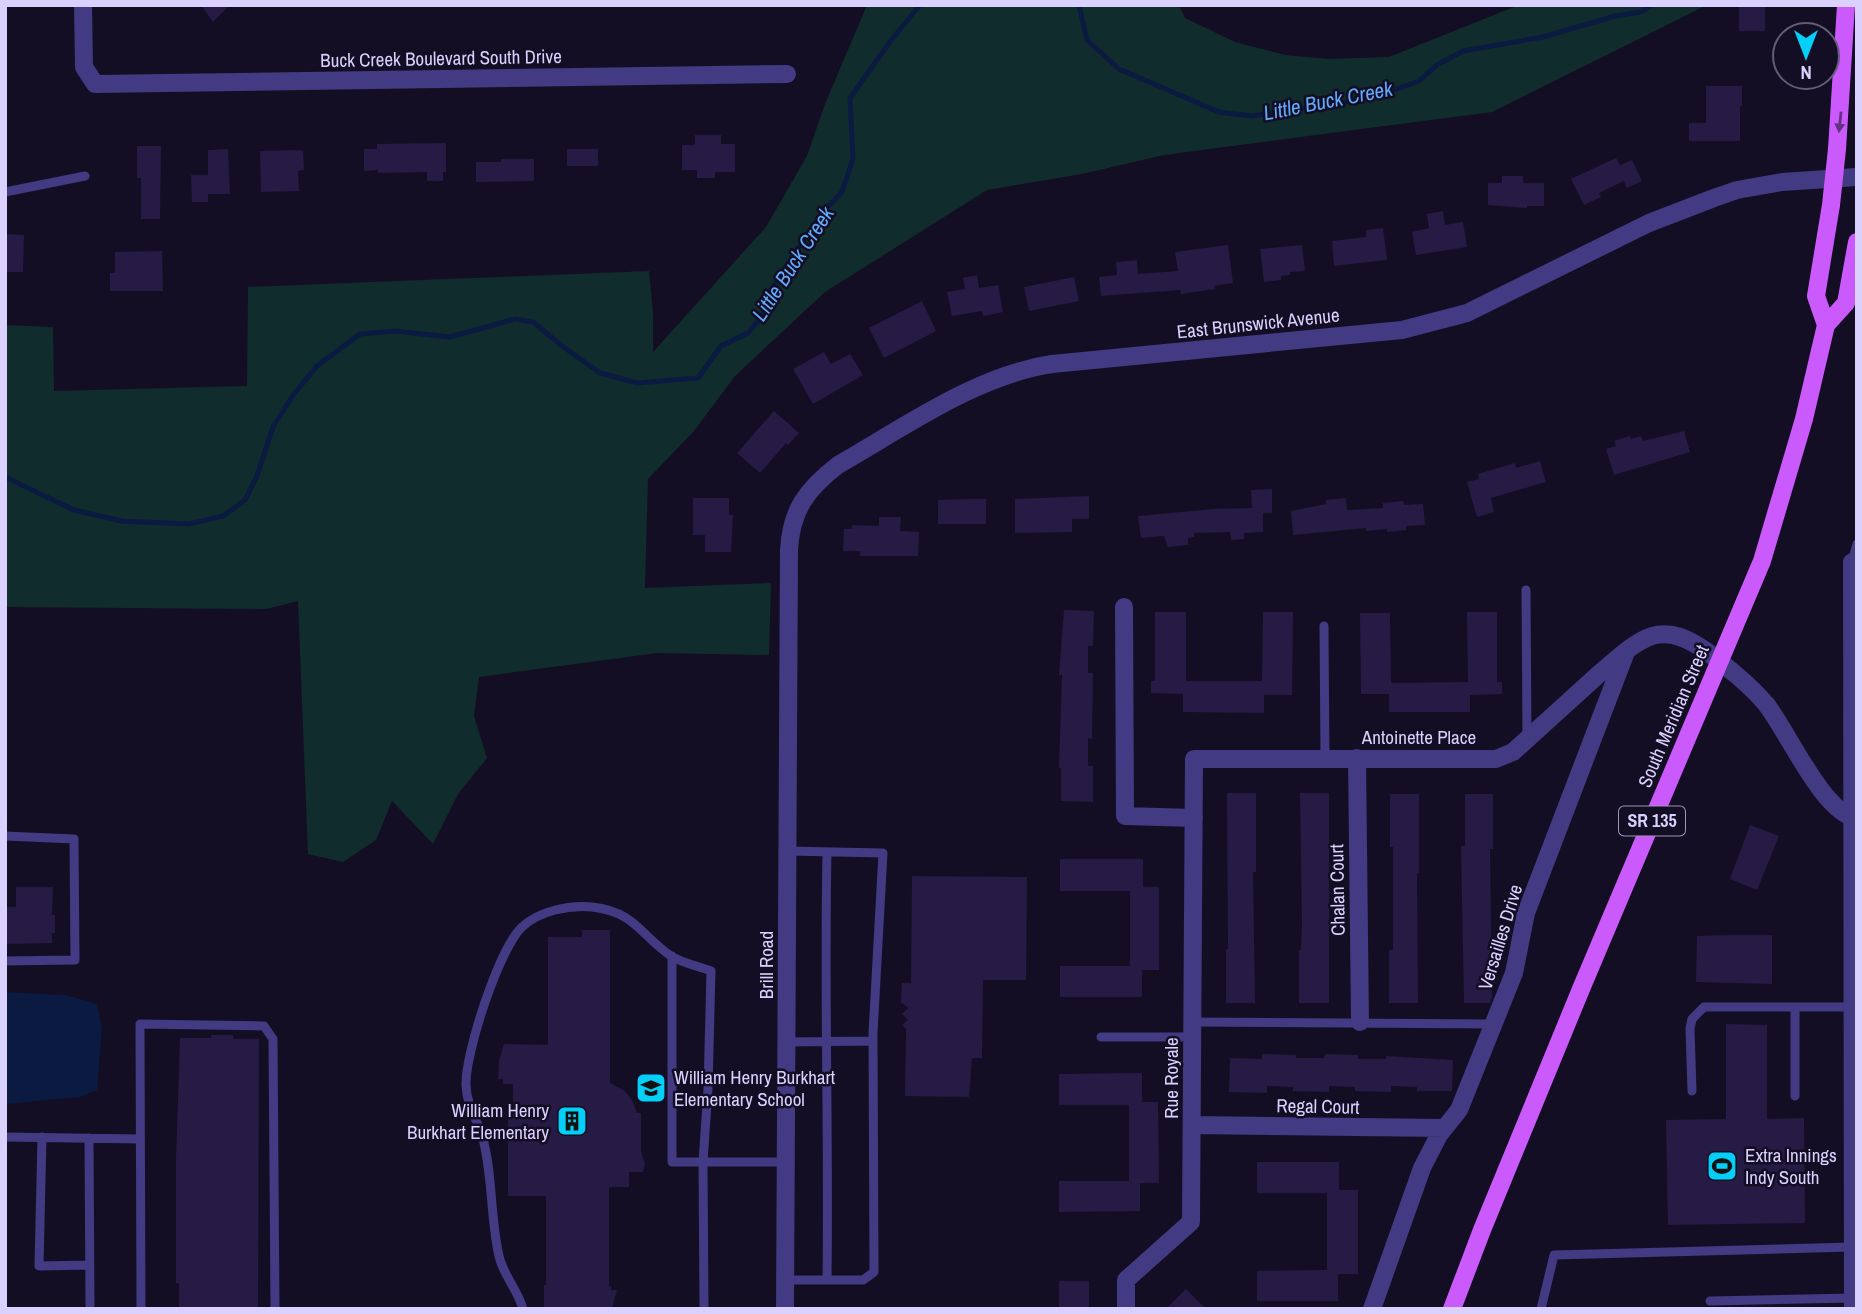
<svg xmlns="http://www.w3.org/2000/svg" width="1862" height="1314" font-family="'Archivo Narrow',sans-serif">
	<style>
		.green { fill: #112c2d }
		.water { fill: #0a1a41 }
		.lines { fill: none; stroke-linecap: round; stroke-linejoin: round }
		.stream { stroke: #0a1a41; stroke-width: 5 }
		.building { fill: #261b44 }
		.service { stroke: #423a82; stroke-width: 9 }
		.minor { stroke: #423a82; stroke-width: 18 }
		.primary { stroke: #cb5afd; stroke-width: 18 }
		.oneway { fill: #663085 }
		.labels { text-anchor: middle; stroke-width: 5; stroke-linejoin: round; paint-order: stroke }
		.shield { fill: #130e23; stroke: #9e96bd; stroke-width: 2 }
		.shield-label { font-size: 18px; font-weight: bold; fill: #dad1ff }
		.street-label { font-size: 19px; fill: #dad1ff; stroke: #130e23 }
		.poi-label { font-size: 19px; fill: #dad1ff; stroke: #130e23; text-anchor: start }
		.water-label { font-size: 21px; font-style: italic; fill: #61aafd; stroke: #130e23 }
	</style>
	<rect width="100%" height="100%" fill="#130e23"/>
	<!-- green -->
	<path class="green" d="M867,5H1179L1185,18L1235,42L1285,55L1329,59L1389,57L1519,5H1707L1492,112L1164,155L1082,174L987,190L825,292L735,376L694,431L648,479L645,588L771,583L769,655L657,653L479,677L474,716L487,758L458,794L433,844L392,801L376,840L343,862L308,854L298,601L266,609L5,607V325L53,327L54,391L247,386L248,287L649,271L653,313V352L766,227L807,156L825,104Z"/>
	<!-- water -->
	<path class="water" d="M5,992L66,995L97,1004L102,1029L97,1090L80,1097L5,1104Z"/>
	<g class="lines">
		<!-- stream -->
		<path class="stream" d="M1079,5L1087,40L1119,69L1219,112L1252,116L1347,102L1394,90L1419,81L1437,65L1463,51L1543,37L1615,16L1641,12L1652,5
			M5,477L74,510L122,521L189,524L223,516L245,500L257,476L273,427L293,395L317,366L360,334L395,331L450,337L515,319L533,322L562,346L600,373L637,383L698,378L721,346L748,333L762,316L771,291L785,268L822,213L842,192L853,159L850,98L889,43L920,5"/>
	</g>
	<!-- building -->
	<path class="building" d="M201,5H230L213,22Z
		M1739,5H1765V31H1739Z
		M1706,86H1742V106H1740V141H1689V123H1706Z
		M695,135H721V144H735V172H715V178H697V170H682V145H695Z
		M446,143V172H443V181H427V172L378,173V170L364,171V149H377V144Z
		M137,146H161L160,219H141V178H137Z
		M228,149L230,194H208V202H192L191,175H208V150Z
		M567,149H598V166H567Z
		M298,150L303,151L304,170L298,171L299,191L261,192L260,151Z
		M1616,158L1620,165L1632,160L1642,181L1627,188L1624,181L1599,193L1601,197L1584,205L1571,179Z
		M501,159H534V181L476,182V162H501Z
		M1502,176H1523V183H1544V206H1527V208L1488,205V183H1502Z
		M1443,211L1445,225L1463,222L1467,247L1416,255L1412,232L1429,228L1427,214Z
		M1383,228L1387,260L1334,266L1332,241L1366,237V230Z
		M5,234L24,235L23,272H5Z
		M1228,245L1233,283L1214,286L1215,289L1181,294L1180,290L1101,296L1099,277L1117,275L1116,262L1137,260L1138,274L1178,271L1175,252Z
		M1302,245L1305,271L1290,272V275L1281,276V280L1264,282L1260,249Z
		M162,251L163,291H110V273H115V252Z
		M977,275L979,288L998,285L1003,312L983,316L982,311L952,316L947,292L965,289L963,278Z
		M1074,277L1079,301L1029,311L1024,287Z
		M922,301L936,331L884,358L869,328Z
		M824,352L831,364L850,354L863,375L813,404L793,369Z
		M774,411L799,433L788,445L786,443L760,473L737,453Z
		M1684,431L1690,452L1614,475L1606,449L1616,446L1614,441L1630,436L1631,439L1641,436L1643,441Z
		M1540,461L1546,482L1491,498L1494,512L1477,517L1467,482L1479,479L1478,474L1515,463L1516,468Z
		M1272,489V513H1263V532L1244,533V539L1231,540L1230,532L1194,533V537L1188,538V545L1168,547L1164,536L1141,538L1138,516L1213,509L1252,508L1251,490Z
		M1089,496V519H1072V532L1015,533V499Z
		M693,498H729V515H733L731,552H705V535H693Z
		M1346,498L1347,510L1383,508V503L1403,501L1404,505L1423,504L1425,525L1406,526V530L1387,532V529L1366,531V528L1293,535L1291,511L1326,504V500Z
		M966,499H986V524H938V500Z
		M879,517H901L900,531L919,532L918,556H860V551H843L844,529H852V525L879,526Z
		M1064,610L1094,611L1093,646H1088V673H1093L1092,739L1088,738V766H1093V802L1061,801V768H1059L1062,675H1059Z
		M1155,612H1186V681H1262L1263,612H1293L1292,695H1264V713L1183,712V694L1151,693V681H1155Z
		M1467,612H1497V682H1502V694L1470,695V712H1389V694H1361L1360,613H1390L1391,683L1468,682Z
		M1227,793H1256V872H1253L1255,1003H1226V949H1228Z
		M1300,793H1329V1003H1299V950H1301L1302,924Z
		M1390,794H1419V873H1417L1418,1003H1389V950H1393V847H1390Z
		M1465,794H1493V849H1490L1492,997L1490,1003H1464L1461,846H1465Z
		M1750,825L1779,836L1757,890L1730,879Z
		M1060,859H1143V887H1159V970H1142V997H1060V966H1130V891H1060Z
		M912,876L1027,877L1026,980H983L982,1058H972L969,1097L905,1096L906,1029L902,1025L908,1020L902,1014L908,1008L901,1002L902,983H911Z
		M16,887H53L52,915H55V933H52V943L5,944V907H16Z
		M582,930H610V1083L625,1091L632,1100L637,1113H641V1151L645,1164L643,1172H629V1187H609V1286H611V1290H617L612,1309H544V1285H546V1196H508V1116H513V1084H503V1079H498L499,1061L504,1044L548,1045V937H582Z
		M1731,935H1772V984L1696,982L1697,936Z
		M1726,1024L1767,1025V1119L1804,1118L1805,1223L1668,1225L1666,1120L1726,1119Z
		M211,1035H233V1039H259L258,1308L179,1307V1283H176V1158L180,1038H211Z
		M1262,1054L1296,1055V1058H1324L1325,1054L1358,1055V1059H1386V1056L1453,1060L1452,1091H1417V1087L1391,1086V1092L1355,1091V1087L1329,1086V1092L1293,1091V1087L1267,1086V1093L1229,1092L1230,1058L1262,1059Z
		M1142,1073V1102H1158L1159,1183H1140V1211L1059,1212V1181H1129V1105H1059V1074Z
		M1257,1162H1339V1190H1358V1274H1338V1301H1257V1271L1327,1270V1193H1257Z
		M1059,1281H1089V1309H1059Z
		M1186,1289L1206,1309H1166Z"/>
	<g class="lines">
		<!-- service -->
		<path class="service" d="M5,192L85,176
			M1855,562H1852L1857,544
			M1526,590L1527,739
			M1324,626L1325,759
			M5,836L74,839L75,960L5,961
			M672,956V1162H786
			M1192,1022L1494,1024
			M1101,1037H1192
			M786,1042L873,1041
			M1692,1091L1690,1029L1692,1019L1704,1007H1852
			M1795,1096V1007
			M5,1137L140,1139
			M42,1137L39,1266L90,1265
			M89,1138L90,1309
			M785,1280H863L874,1272L873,1033L883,853L787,851
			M827,1280C829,1137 824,995 827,852
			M1710,1301L1853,1298
			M141,1309L140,1024L264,1026L273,1039L275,1309
			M523,1309C518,1290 503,1275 499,1256C490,1217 493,1174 482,1135C476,1117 467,1107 466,1085C465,1053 499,949 522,927C539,911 568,905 592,907C636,912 640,935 671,956C682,963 698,966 711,971L708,1089L703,1162L704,1309
			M1541,1309L1554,1255L1852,1247"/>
		<!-- minor -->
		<path class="minor" d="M83,5L84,67L95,84L787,74
			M1852,562L1853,1309
			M1124,607L1125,816L1194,818
			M1357,758L1360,1022
			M1192,1125L1444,1128
			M785,1309L789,550C791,510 807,489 838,465C903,428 977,375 1052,364L1402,330L1467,313L1649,223L1714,198L1737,190L1782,182L1857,177
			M1126,1309V1280L1191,1222L1194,759H1496L1513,752C1542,726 1571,699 1600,673C1616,660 1632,643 1652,636C1672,630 1690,640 1706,651C1727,667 1749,684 1766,704C1787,730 1824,815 1857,818
			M1372,1309L1422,1168L1439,1135L1459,1110L1514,973L1526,913L1626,652"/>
		<!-- primary -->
		<path class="primary" d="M1826,325L1816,296L1831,205L1837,149L1846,5
			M1452,1309L1482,1230L1581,989L1762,561L1804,419L1826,325L1846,303L1857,242"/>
	</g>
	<!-- one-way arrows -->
	<defs><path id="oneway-solid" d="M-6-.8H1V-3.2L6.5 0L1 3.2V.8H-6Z" transform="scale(1.75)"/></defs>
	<use class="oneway" href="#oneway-solid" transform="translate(1840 122) rotate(96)"/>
	<!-- icons -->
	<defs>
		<g id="school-square" transform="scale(1.575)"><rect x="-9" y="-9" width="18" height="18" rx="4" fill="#03cff9" stroke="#130e23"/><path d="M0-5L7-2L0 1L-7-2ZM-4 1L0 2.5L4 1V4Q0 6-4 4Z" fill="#111"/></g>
		<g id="building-square" transform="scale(1.575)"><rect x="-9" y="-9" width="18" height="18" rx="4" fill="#03cff9" stroke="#130e23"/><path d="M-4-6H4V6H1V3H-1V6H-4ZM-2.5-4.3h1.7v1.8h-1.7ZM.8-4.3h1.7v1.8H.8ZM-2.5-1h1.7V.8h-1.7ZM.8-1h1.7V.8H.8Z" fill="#111"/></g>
		<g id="stadium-square" transform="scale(1.575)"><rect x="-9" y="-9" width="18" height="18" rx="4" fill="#03cff9" stroke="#130e23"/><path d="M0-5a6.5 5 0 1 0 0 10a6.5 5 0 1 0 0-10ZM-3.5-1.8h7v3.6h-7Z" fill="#111"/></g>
	</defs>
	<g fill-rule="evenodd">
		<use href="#school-square" x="651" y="1088"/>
		<use href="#building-square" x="572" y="1121"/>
		<use href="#stadium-square" x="1722" y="1166"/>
	</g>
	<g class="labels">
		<!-- shield labels -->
		<rect class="shield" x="1619" y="806.5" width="66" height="29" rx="5"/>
		<g class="shield-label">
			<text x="1652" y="827">SR 135</text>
		</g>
		<!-- street labels -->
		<g class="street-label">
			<text transform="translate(441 58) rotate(-1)" y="7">Buck Creek Boulevard South Drive</text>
			<text transform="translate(1258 323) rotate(-6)" y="7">East Brunswick Avenue</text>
			<text transform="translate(1673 716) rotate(-67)" y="7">South Meridian Street</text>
			<text x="1419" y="744">Antoinette Place</text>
			<text transform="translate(1337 890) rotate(-91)" y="7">Chalan Court</text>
			<text transform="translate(1500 937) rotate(-73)" y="7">Versailles Drive</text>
			<text transform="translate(766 965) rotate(-90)" y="7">Brill Road</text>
			<text transform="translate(1171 1078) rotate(-90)" y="7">Rue Royale</text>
			<text transform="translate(1318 1106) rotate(1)" y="7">Regal Court</text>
		</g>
		<!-- poi labels -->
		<g class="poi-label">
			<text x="674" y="1084">William Henry Burkhart<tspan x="674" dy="22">Elementary School</tspan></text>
			<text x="549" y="1117" text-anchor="end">William Henry<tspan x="549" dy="22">Burkhart Elementary</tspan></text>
			<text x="1745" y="1162">Extra Innings<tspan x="1745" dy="22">Indy South</tspan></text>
		</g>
		<!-- water labels -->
		<g class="water-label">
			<text transform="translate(1328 101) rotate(-11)" y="7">Little Buck Creek</text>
			<text transform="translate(793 264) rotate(-57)" y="7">Little Buck Creek</text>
		</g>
	</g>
	<!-- border -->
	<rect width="1862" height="1314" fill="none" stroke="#dad1ff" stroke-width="14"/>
	<!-- north arrow -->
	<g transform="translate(1806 56) rotate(180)"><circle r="33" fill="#130e23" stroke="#635c7b" stroke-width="2"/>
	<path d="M0-5L12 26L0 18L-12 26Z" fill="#03cff9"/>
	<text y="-10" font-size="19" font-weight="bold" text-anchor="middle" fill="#dad1ff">N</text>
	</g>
</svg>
